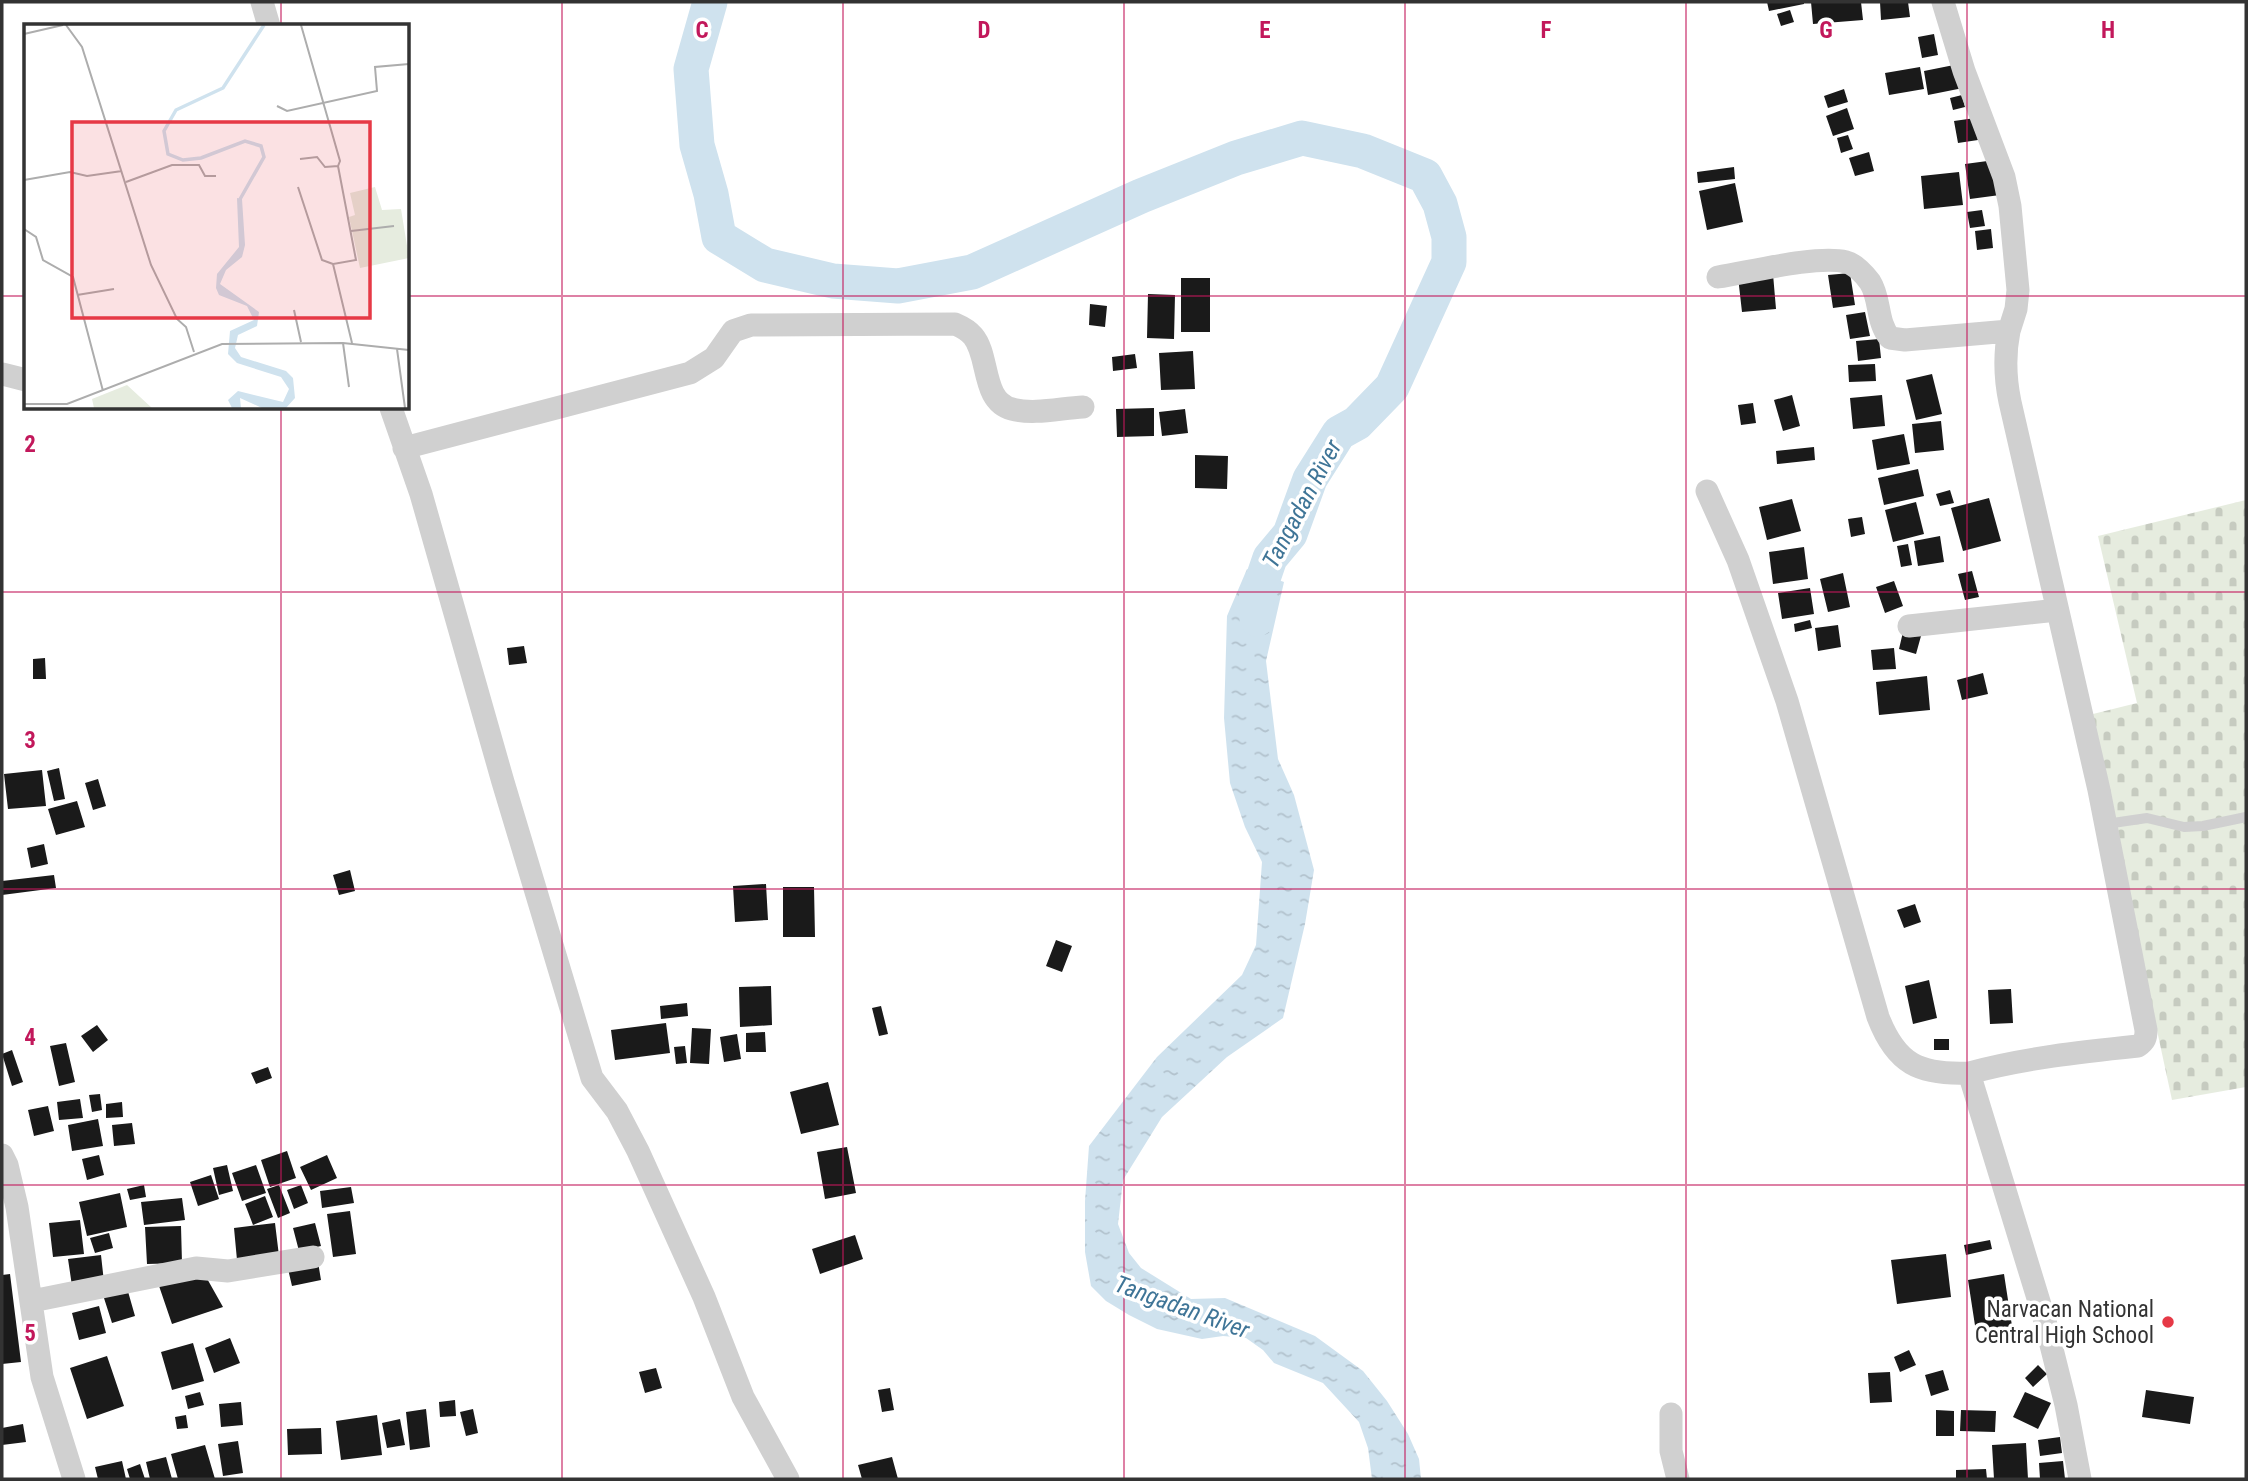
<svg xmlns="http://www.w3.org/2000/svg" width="2248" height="1481" font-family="'Roboto Condensed',sans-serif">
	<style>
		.cemetery { fill: url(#cemetery-stones) }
		.water { fill: url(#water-ripples) }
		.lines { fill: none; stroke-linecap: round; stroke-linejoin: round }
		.river { stroke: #cfe2ee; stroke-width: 35 }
		.building { fill: #1a1a1a }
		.lane { stroke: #d0d0d0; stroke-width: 10 }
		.street { stroke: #d0d0d0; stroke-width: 23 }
		.grid { fill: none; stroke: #c2185b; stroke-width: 2; stroke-opacity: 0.55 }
		.poi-dot { fill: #e63946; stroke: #fff; stroke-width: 2.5 }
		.labels { text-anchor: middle; stroke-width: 7; stroke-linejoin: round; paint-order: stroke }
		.poi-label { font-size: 23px; fill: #333; stroke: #fff; text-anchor: end }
		.water-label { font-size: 24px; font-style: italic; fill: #3f7597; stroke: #fff }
		.inset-river { fill: none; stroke: #cfe2ee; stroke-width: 3.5 }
		.inset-road { fill: none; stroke: #adadad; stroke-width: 2 }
		.view { fill: #e63946; fill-opacity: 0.15; stroke: #e63946; stroke-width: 3.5 }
		.inset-edge { fill: none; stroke: #333; stroke-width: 3.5 }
		.grid-label { font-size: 23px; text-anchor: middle; font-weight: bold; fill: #c2185b; stroke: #fff; stroke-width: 7; stroke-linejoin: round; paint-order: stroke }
	</style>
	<defs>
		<pattern id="cemetery-stones" width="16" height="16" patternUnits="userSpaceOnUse" patternTransform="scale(1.75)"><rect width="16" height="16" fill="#e6ecdf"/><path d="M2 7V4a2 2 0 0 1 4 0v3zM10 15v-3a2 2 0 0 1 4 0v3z" fill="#c6cbc0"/></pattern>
		<pattern id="water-ripples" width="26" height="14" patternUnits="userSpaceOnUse" patternTransform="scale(1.75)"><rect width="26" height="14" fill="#cfe2ee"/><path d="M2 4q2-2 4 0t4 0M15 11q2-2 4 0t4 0" fill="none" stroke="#b2c2cd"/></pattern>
	</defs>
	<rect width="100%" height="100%" fill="#fff"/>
	<!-- cemetery -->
	<path class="cemetery" d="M2246,500V1087L2172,1100L2089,715L2137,703L2098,536Z"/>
	<!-- water -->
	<path class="water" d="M1247,569L1284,582L1266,661L1278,759L1294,795L1314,870L1305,924L1283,1018L1227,1057L1162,1117L1123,1180L1118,1224L1129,1253L1141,1268L1191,1299L1225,1298L1315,1336L1363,1371L1387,1401L1408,1434L1419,1459L1421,1479H1372L1368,1448L1359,1422L1323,1383L1274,1363L1263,1350L1246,1338L1223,1336L1202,1339L1157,1329L1129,1315L1106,1301L1091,1286L1085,1252V1201L1089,1146L1157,1057L1242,975L1256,945L1262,862L1245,827L1230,783L1224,718L1227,616Z"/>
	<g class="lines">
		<!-- river -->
		<path class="river" d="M710,2L691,69L697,145L711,194L719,237L765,265L833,281L898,286L972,272L1141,196L1236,158L1302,138L1363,151L1425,176L1440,204L1449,237V262L1392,387L1357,423L1339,433L1310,479L1290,534L1270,558L1256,599L1257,619"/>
	</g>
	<!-- building -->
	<path class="building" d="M1767,2H1804V4L1769,11Z
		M1811,2H1861L1863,20L1813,24Z
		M1880,2H1908L1910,17L1881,20Z
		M1790,10L1794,22L1781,26L1777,14Z
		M1934,34L1938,55L1922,58L1918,37Z
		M1959,64L1963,88L1928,95L1924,71Z
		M1920,67L1924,89L1889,95L1885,73Z
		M1844,89L1848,102L1828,108L1824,96Z
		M1962,95L1965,107L1953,110L1950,98Z
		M1847,108L1854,129L1833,136L1826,116Z
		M1975,118L1978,140L1958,143L1954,121Z
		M1848,135L1853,149L1841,153L1837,138Z
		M1869,152L1874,171L1855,176L1849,158Z
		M1995,160L2000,195L1970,199L1965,164Z
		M1734,167L1735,179L1698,183L1697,172Z
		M1959,172L1963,205L1924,209L1921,176Z
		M1735,183L1743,222L1707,230L1699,191Z
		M1982,210L1985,226L1970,228L1967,212Z
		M1991,229L1993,248L1977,250L1975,231Z
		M1850,273L1855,305L1833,308L1828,275Z
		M1773,274L1776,309L1742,312L1738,277Z
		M1181,278H1210V332H1181Z
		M1148,294L1175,295L1174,339L1147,338Z
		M1090,304L1107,306L1105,327L1089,325Z
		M1865,312L1870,336L1850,339L1846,315Z
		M1879,339L1881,358L1858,361L1856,341Z
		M1193,351L1195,389L1161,390L1159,353Z
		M1135,354L1137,368L1113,371L1112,357Z
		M1875,364L1876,381L1849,382L1848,365Z
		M1932,374L1942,414L1916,420L1906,380Z
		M1792,395L1800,426L1783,431L1774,400Z
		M1882,395L1885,426L1853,429L1850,398Z
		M1753,403L1756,423L1741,425L1738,405Z
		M1154,408V436L1117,437L1116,409Z
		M1185,409L1188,433L1162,436L1159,412Z
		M1941,421L1944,450L1915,453L1912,424Z
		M1904,434L1910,464L1877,470L1872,440Z
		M1814,447L1815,460L1777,464L1776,451Z
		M1195,455L1228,456L1227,489L1195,488Z
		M1918,469L1924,496L1884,505L1878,478Z
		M1950,490L1954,503L1940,506L1936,494Z
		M1989,498L2001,541L1963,551L1951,508Z
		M1792,499L1801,531L1767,540L1759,507Z
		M1916,502L1924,534L1893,542L1885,510Z
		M1862,517L1865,534L1851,537L1848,519Z
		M1940,536L1944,562L1918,566L1914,541Z
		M1908,544L1912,565L1901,567L1897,546Z
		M1804,547L1808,579L1773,584L1769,552Z
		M1972,571L1979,597L1965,600L1958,574Z
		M1843,573L1850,607L1828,612L1820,579Z
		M1894,581L1903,606L1885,613L1876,587Z
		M1810,588L1814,614L1782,619L1778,593Z
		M1810,620L1812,628L1795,632L1794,624Z
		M1838,625L1841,647L1818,651L1815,628Z
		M1903,632L1921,636L1916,654L1899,649Z
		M524,646L527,663L509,665L507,648Z
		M1894,648L1896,669L1873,670L1871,650Z
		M45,658L46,679H33V659Z
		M1983,673L1988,694L1962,700L1957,680Z
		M1927,676L1930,710L1879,715L1876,682Z
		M59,768L65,799L54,801L47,771Z
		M42,770L46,806L8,809L4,774Z
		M98,779L106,806L93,810L85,783Z
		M77,801L85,827L56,835L48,809Z
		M44,844L48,864L31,868L27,848Z
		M350,870L355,891L339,895L333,875Z
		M54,875L56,888L2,895V881Z
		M766,884L768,920L735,922L733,886Z
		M783,887H814L815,937H783Z
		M1915,904L1921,922L1904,928L1897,910Z
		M1056,940L1072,946L1062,972L1046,966Z
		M1929,980L1937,1018L1913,1024L1905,986Z
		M771,986L772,1025L740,1027L739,987Z
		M2011,989L2013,1023L1990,1024L1988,990Z
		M687,1003L688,1016L661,1019L660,1006Z
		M881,1006L888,1034L879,1036L872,1008Z
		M666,1023L670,1053L615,1060L611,1030Z
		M97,1025L108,1040L93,1052L81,1036Z
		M692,1028L711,1029L709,1064L690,1063Z
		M765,1032L766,1052H746V1033Z
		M737,1034L741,1059L724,1062L720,1037Z
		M1934,1039H1949V1050H1934Z
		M66,1043L75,1082L59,1086L50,1046Z
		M685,1046L687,1063L676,1064L674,1047Z
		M12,1050L23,1082L12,1086L2,1054Z
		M268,1067L272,1078L256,1084L251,1073Z
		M828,1082L839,1125L801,1134L790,1092Z
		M100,1094L102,1110L92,1112L89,1095Z
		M80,1099L83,1118L59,1120L57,1102Z
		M122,1102L123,1117L106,1118V1104Z
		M48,1106L54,1131L34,1136L28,1110Z
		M98,1119L103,1146L72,1151L68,1125Z
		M132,1123L135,1144L114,1146L112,1125Z
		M847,1147L856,1193L825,1199L817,1152Z
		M287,1151L296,1178L270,1187L261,1160Z
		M99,1155L104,1175L87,1180L82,1159Z
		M327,1155L337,1178L311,1190L300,1167Z
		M227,1165L233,1191L219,1195L213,1168Z
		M256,1165L266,1193L242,1201L232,1173Z
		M211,1175L219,1199L198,1206L190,1182Z
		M144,1185L146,1197L130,1200L127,1189Z
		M279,1185L290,1213L278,1218L267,1189Z
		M301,1185L308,1203L294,1209L287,1190Z
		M351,1187L354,1203L322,1208L320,1191Z
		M120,1193L127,1227L87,1236L79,1202Z
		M265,1196L273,1217L253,1225L245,1204Z
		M182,1198L185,1220L144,1225L141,1202Z
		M350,1211L356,1254L333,1257L327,1214Z
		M80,1220L84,1254L53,1257L49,1223Z
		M275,1223L279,1256L237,1260L234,1228Z
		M315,1223L321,1246L299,1251L293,1228Z
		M181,1226L182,1263L147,1264L145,1227Z
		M109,1233L113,1248L95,1253L90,1238Z
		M855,1235L863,1259L820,1274L812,1249Z
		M1990,1240L1992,1249L1966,1255L1964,1245Z
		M1946,1254L1951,1297L1897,1304L1891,1260Z
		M101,1255L104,1282L72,1286L68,1259Z
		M318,1262L321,1280L292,1286L288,1269Z
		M10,1274L21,1362L2,1364V1275Z
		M2004,1274L2012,1326L1976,1332L1968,1280Z
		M205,1275L223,1307L172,1324L158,1283Z
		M127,1288L135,1316L112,1323L103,1295Z
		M99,1306L106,1333L79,1340L72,1313Z
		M230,1338L240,1363L214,1373L205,1348Z
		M193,1343L204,1381L172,1390L161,1352Z
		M1909,1350L1916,1365L1900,1372L1894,1357Z
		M107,1356L124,1406L87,1419L70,1368Z
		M2038,1365L2047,1374L2033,1387L2025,1378Z
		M656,1368L662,1388L645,1393L639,1372Z
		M1943,1370L1949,1390L1931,1396L1925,1375Z
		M1890,1372L1892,1402L1870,1403L1868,1373Z
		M890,1388L894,1410L882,1412L878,1390Z
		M2146,1390L2194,1397L2190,1424L2142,1417Z
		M200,1392L204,1405L188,1409L185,1396Z
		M2025,1392L2051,1403L2038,1429L2013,1417Z
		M455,1400L456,1416L440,1417L439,1402Z
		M241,1402L243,1425L221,1427L219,1404Z
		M426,1409L430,1447L410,1450L406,1412Z
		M473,1409L478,1433L466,1436L460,1412Z
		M1936,1410L1954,1411V1436H1936Z
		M1961,1410L1996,1411L1995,1432L1960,1431Z
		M186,1415L188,1428L177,1429L175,1417Z
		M377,1415L382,1455L341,1460L336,1421Z
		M400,1419L405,1445L387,1448L382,1423Z
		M23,1424L26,1442L2,1445V1428Z
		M321,1428L322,1454L288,1455L287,1429Z
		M2060,1437L2062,1453L2040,1456L2038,1440Z
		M238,1441L243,1473L223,1476L218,1444Z
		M2026,1443L2028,1479H1994L1992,1445Z
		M205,1445L215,1479H178L171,1454Z
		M166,1457L172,1479H150L146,1462Z
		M892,1457L898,1479H862L858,1465Z
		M122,1461L126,1479H98L95,1467Z
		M2063,1461L2065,1479H2040L2039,1463Z
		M140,1464L145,1479H130L127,1469Z
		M1986,1469L1987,1479H1956V1470Z"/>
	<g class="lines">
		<!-- lane -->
		<path class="lane" d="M2106,824L2147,818L2184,827L2203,826L2246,817"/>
		<!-- street -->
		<path class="street" d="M262,2L269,26
			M1718,277C1750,272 1817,255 1846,262C1855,264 1865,275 1870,282C1881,299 1876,322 1890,338L1905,340L2009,331L2016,309L2018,290L2010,206L2004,177L1964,71L1943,2
			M2009,331C2004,356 2005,378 2010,402L2099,790L2146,1030C2146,1038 2145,1041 2138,1046C2081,1052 2024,1058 1969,1073L2045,1321L2066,1405L2080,1479
			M2,374L26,380
			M391,408L421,494L503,782L592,1078L617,1111L638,1151L704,1297L743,1397L788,1479
			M404,448L690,373L714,358L733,331L751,325L955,324C962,327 968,330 973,336C990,356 981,401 1012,409C1034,415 1061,408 1083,407
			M1707,491L1738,560L1787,701L1878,1017C1896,1064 1919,1075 1969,1073
			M1909,626L2057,610
			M2,1155L7,1165L17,1207L42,1377L74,1479
			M32,1301L196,1268L228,1271L313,1257
			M1671,1414V1451L1678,1479"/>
	</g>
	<!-- grid -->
	<path class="grid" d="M281,2V26M562,2V1479M843,2V1479M1124,2V1479M1405,2V1479M1686,2V1479M1967,2V1479M2,296H26M408,296H2246M281,408V1479M2,592H2246M2,889H2246M2,1185H2246"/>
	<!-- markers -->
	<circle class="poi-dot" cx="2168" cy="1322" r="7"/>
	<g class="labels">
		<!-- poi labels -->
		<g class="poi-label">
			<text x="2154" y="1317">Narvacan National<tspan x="2154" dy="26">Central High School</tspan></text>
		</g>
		<!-- water labels -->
		<g class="water-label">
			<text transform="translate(1302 504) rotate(-62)" y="8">Tangadan River</text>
			<text transform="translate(1182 1307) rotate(20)" y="8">Tangadan River</text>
		</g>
	</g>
	<!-- overview -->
	<g transform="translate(24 24)">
		<rect width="385" height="385" fill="#fff"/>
		<path d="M351,163L358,186L377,185L385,234L336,244L325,193L331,191L326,169ZM103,361L128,384H70L68,375Z" fill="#e6ecdf"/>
		<path d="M213,174L218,175L221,221L218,233L202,246L196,260L235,288L233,302L214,311L211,324L217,333L262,347L269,354L271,374L262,384H238L216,374L217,384H208L204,376L214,367L259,378L265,365L257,353L213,339L204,330L206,307L230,296L223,282L195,271L192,264L193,250L215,223Z" fill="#cfe2ee"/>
		<path class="inset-river" d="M215,177L240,133L237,122L221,117L177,134L159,136L144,130L140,107L152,86L199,64L240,1"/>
		<path class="inset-road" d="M42,1L58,23L127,241L153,295L162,303L170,328M0,10L39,1M253,82L263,87L353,67L351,43L385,40M276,135L293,133L301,143L314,142L316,137L277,1M314,142L332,236L309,240L328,319M0,156L46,148L63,152L98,147M102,158L148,141H175L181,152H192M274,163L298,236L309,240M0,205L12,213L19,236L49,253L79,367M327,207L370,202M53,271L90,265M270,286L277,318M319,319L325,363M373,325L381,384M0,380H43L198,320L319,319L385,326"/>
		<path class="view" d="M48,98H346V294H48Z"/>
		<rect width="385" height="385" class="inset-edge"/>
	</g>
	<g class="grid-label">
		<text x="702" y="38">C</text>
		<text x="984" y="38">D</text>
		<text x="1265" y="38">E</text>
		<text x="1546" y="38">F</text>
		<text x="1826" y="38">G</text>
		<text x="2108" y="38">H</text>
		<text x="30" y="452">2</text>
		<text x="30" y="748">3</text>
		<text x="30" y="1045">4</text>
		<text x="30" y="1341">5</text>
	</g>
	<!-- border -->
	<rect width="2248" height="1481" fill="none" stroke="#333333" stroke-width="7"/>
</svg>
